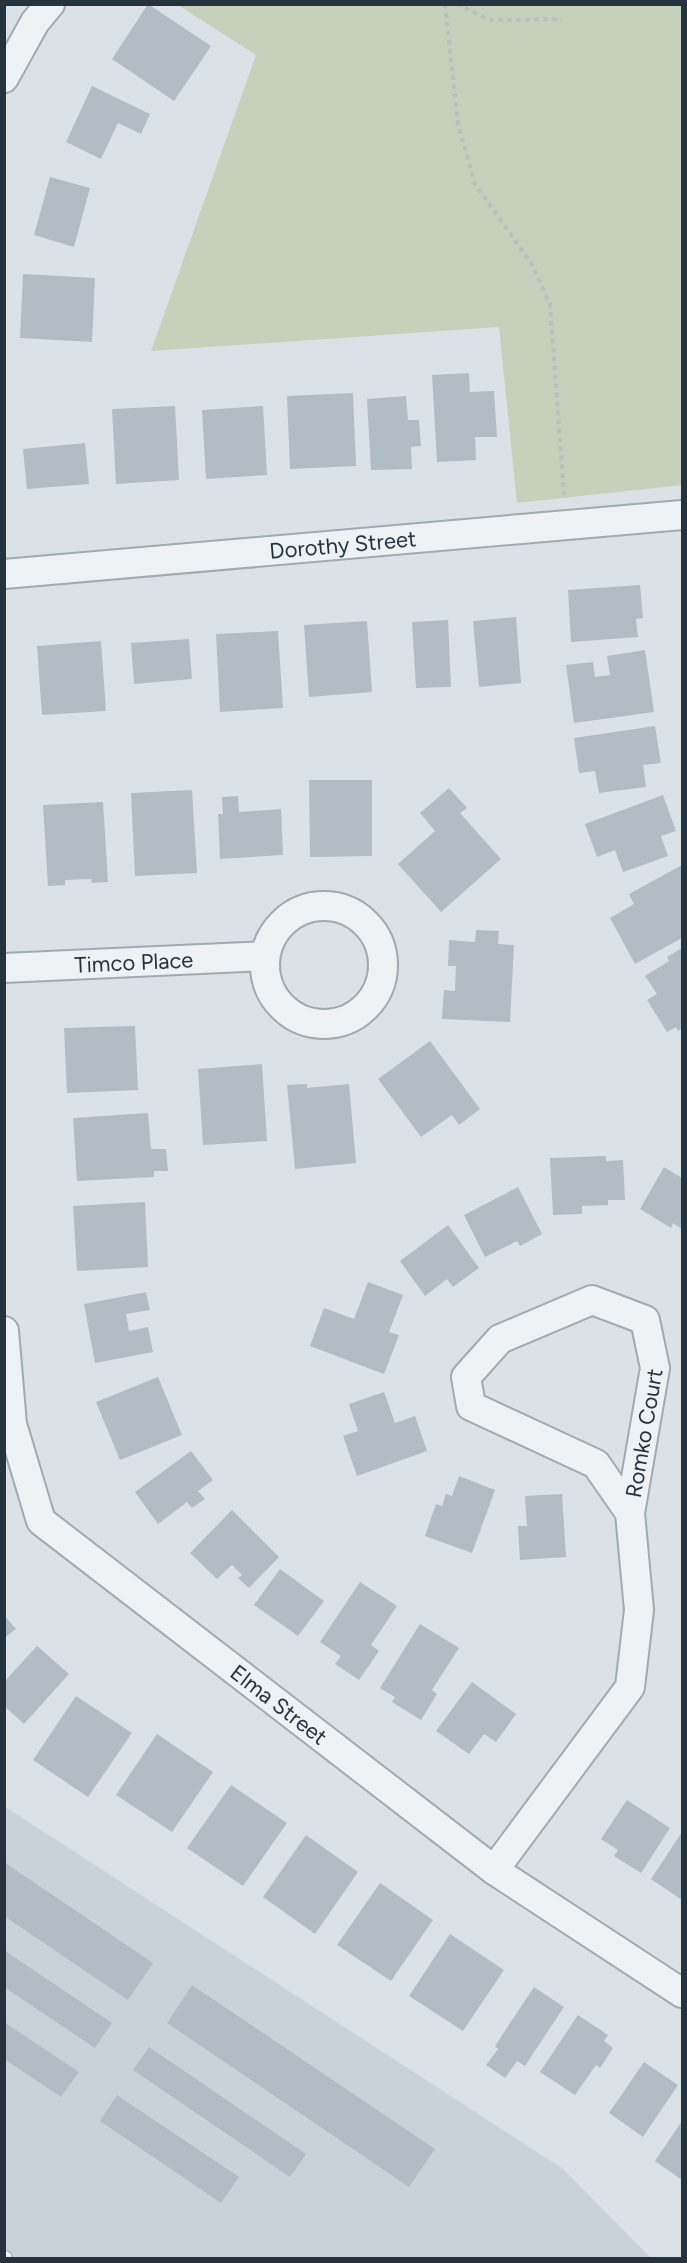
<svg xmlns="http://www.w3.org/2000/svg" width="687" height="2263" font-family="Figtree,sans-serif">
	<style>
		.built { fill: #c8d2d9 }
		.green { fill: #c5d1bb }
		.building { fill: #b2bcc4 }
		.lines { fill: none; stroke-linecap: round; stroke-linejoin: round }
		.service-casing { stroke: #a0aab1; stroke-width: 16 }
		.minor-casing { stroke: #a0aab1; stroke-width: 32 }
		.path { stroke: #b9c0c5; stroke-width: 4; stroke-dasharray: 4.5 4.5; stroke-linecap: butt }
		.service { stroke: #eef2f5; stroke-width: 14 }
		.minor { stroke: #eef2f5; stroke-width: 28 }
		.labels { text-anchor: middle; stroke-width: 4.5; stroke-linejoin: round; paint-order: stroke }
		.street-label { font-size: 22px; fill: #24333e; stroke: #eaf1f5 }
	</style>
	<rect width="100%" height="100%" fill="#dbe2e7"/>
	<!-- built -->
	<path class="built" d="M4,1806L563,2169L651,2258H5Z"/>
	<!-- green -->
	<path class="green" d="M178,5H682V485L517,503L499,327L151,351L256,55Z"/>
	<!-- building -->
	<path class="building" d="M148,4L211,46L174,101L112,59Z
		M92,86L150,114L141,134L118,123L101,159L66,142Z
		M50,177L90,188L74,247L34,235Z
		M23,274L95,278L92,342L20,338Z
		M469,373L470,392L494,391L497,437H475L476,460L437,462L432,375Z
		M353,393L356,466L290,469L287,396Z
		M406,396L408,420H419L421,446L411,447L412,469L371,470L367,399Z
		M175,406L179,480L116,484L112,409Z
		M263,406L267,475L206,479L202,410Z
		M85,443L89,484L27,489L23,449Z
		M640,585L643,618L636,619L638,637L571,642L568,590Z
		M516,617L521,683L479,687L473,621Z
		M448,620L451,687L416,688L412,622Z
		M367,621L372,692L309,697L304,625Z
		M278,631L283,708L220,712L216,634Z
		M189,639L192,679L134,684L131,643Z
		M101,641L106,711L42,715L37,646Z
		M645,650L654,712L574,723L566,665L593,662L595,677L610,675L607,656Z
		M655,726L661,763L643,765L646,787L599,793L595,771L579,773L574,738Z
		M309,780H372V856L310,857Z
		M449,788L467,808L460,813L501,859L441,912L398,864L435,831L420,813Z
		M192,790L197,873L135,876L131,793Z
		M663,795L676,831L661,836L668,856L623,872L615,850L597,857L585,824Z
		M238,796L239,812L281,809L283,855L220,859L218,814H223L222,797Z
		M103,802L108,882L92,883L91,879L65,880V885L48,886L43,805Z
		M682,865V938L635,964L610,918L634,904L629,894Z
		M476,930L499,931L498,944L514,945L510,1022L442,1019L444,990L455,991L456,966H448L449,940L475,942Z
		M682,948V1028L678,1031L676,1027L667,1032L647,1000L657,994L645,976L669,961L667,957Z
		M135,1026L138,1090L67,1093L64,1028Z
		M430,1041L480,1109L459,1125L452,1115L421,1137L378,1079Z
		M262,1064L267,1141L203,1145L198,1069Z
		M307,1084V1088L349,1084L356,1163L295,1169L287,1085Z
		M148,1113L151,1149H166L168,1171H154V1177L77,1181L73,1118Z
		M606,1156V1161L623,1160L625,1200H608V1205L582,1206V1214L553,1215L550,1158Z
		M664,1167L682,1178V1229L673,1223L671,1228L640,1209Z
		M518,1187L542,1234L520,1246L517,1241L485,1257L464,1215Z
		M145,1202L148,1267L77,1271L73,1206Z
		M448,1225L479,1268L453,1287L447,1279L425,1296L400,1261Z
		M368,1282L403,1295L389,1332L399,1335L384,1374L310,1346L324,1308L354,1319Z
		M146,1292L150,1310L126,1314L129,1331L148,1327L153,1352L95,1363L84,1304Z
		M158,1377L182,1435L120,1460L96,1402Z
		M384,1392L395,1423L415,1416L427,1451L357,1476L343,1436L358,1431L349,1404Z
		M191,1451L213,1480L198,1491L205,1499L192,1508L187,1502L158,1524L135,1492Z
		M459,1476L495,1490L472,1553L425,1536L436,1504L442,1506L446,1494L452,1496Z
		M562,1494L566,1557L520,1560L518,1526H527L525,1496Z
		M232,1510L279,1557L249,1588L238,1578L242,1575L232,1565L217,1579L190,1553Z
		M280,1569L324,1601L298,1636L254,1605Z
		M360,1582L397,1606L371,1645L379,1651L359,1680L335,1664L341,1656L320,1642Z
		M4,1615L16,1629L4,1638Z
		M420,1624L459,1648L432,1690L437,1694L421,1720L392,1702L395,1697L380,1688Z
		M37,1646L69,1674L24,1724L4,1706V1682Z
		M472,1682L516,1714L496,1742L484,1734L469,1754L436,1731Z
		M76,1696L132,1733L88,1797L33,1760Z
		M157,1734L213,1772L172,1832L116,1795Z
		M231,1785L287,1823L243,1886L187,1848Z
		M627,1800L670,1828L641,1873L614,1856L618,1850L601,1839Z
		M682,1832V1900L651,1879Z
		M306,1835L358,1872L315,1934L263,1897Z
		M4,1862L153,1963L128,2000L4,1916Z
		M380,1883L433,1920L391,1981L337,1945Z
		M450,1934L504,1970L463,2031L409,1996Z
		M4,1950L112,2023L95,2048L4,1987Z
		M192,1985L435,2149L409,2187L167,2023Z
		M534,1987L564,2007L525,2066L517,2061L505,2078L486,2065L498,2049L495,2046Z
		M578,2015L608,2035L604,2041L613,2048L600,2068L596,2065L575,2095L540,2072Z
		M4,2022L79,2072L61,2097L4,2059Z
		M149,2047L306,2154L290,2177L133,2070Z
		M644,2062L678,2085L643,2137L609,2113Z
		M117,2095L239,2177L221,2203L100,2121Z
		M682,2121V2180L655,2161Z"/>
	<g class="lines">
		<!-- service casing -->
		<g class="service-casing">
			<path id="service" d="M4,2258H5"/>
		</g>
		<!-- minor casing -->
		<g class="minor-casing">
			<g id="minor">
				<path d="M4,78L35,22L50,4"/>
				<path id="s1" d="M4,574L682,515"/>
				<circle cx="324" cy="965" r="59"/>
				<path id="s2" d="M4,968L265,956"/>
				<path id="s3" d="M4,1331L12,1424L41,1521L494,1870L682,1993"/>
				<path id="s4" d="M494,1870L630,1687L639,1610L630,1513L655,1368L645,1320L592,1300L500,1339L466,1377L471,1406L596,1464L630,1513"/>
			</g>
		</g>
		<!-- path -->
		<path class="path" d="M445,4L458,124L475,184L531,263L550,304L564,495
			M457,4L489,20L562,19"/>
		<!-- service -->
		<use href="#service" class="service"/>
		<!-- minor -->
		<use href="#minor" class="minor"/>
	</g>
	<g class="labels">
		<!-- street labels -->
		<g class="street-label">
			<text dy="8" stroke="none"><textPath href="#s1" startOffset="340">Dorothy Street</textPath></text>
			<text dy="8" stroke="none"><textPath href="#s2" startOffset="130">Timco Place</textPath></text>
			<text dy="8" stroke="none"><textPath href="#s4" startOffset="484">Romko Court</textPath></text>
			<text dy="8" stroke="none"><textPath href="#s3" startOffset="495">Elma Street</textPath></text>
		</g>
	</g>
	<!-- border -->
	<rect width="687" height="2263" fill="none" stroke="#24333e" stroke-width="12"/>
</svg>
